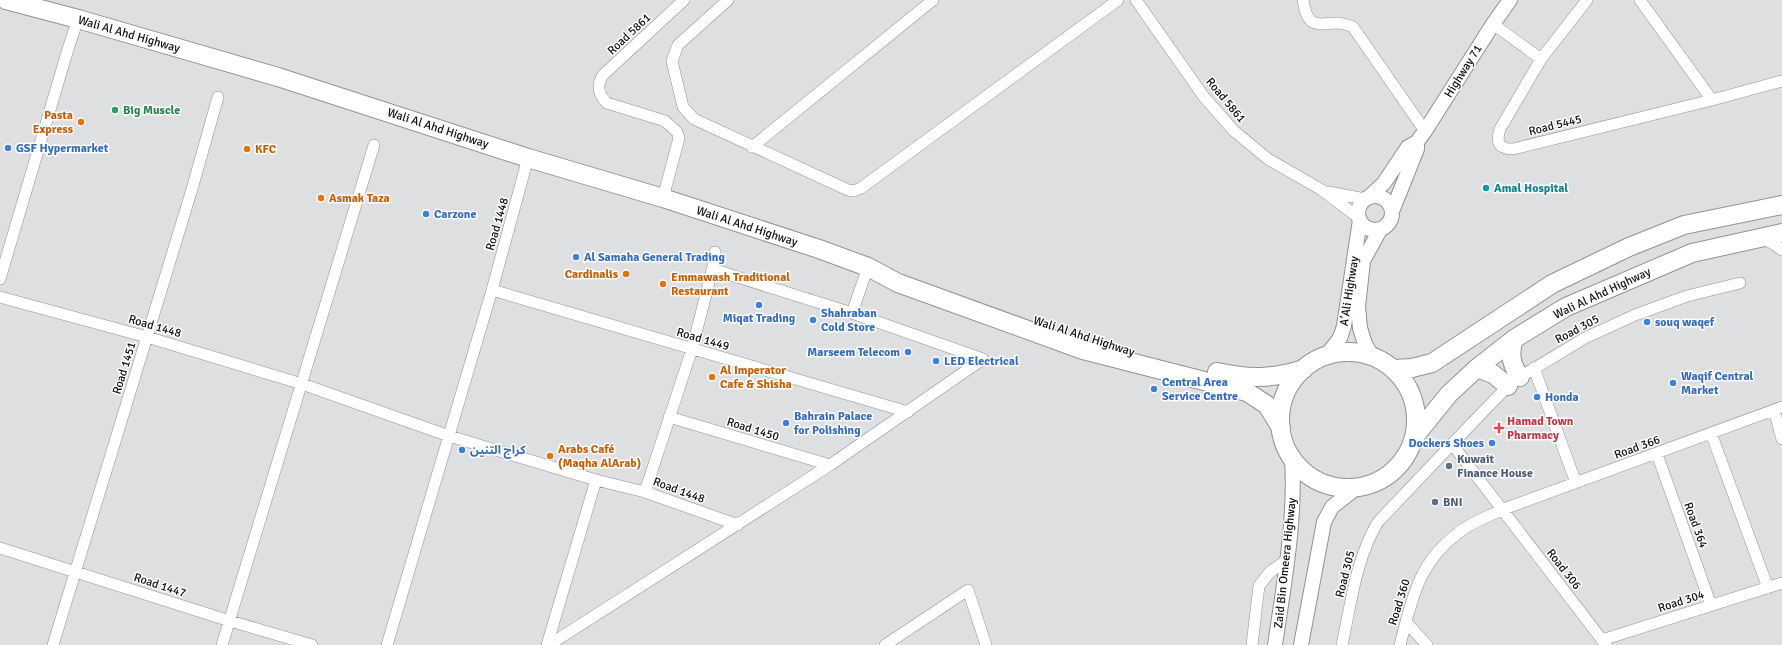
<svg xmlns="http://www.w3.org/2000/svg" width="1782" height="645" font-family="Signika,'Noto Sans Arabic',sans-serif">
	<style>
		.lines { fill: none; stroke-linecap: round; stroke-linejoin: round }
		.minor-casing { stroke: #919295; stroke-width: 12 }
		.tertiary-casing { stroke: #919295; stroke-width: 16 }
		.primary-casing { stroke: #919295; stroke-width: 20 }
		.minor { stroke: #fff; stroke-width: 11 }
		.tertiary { stroke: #fff; stroke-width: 14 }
		.primary { stroke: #fff; stroke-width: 18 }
		.leisure-dot { fill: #2e9e5b; stroke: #fff; stroke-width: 1.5 }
		.food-dot { fill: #e8710a; stroke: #fff; stroke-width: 1.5 }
		.shop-dot { fill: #3f7fe0; stroke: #fff; stroke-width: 1.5 }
		.culture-dot { fill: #0f9aa8; stroke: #fff; stroke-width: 1.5 }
		.health-dot { fill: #e0444e; stroke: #fff; stroke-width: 1.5 }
		.service-dot { fill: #5c6f8a; stroke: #fff; stroke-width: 1.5 }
		.labels { text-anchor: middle; stroke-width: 3; stroke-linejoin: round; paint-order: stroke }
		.street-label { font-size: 12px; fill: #111112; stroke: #fff }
		.leisure-label { font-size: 12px; font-weight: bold; fill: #27864d; stroke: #fff; text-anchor: start }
		.food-label { font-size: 12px; font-weight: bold; fill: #c56008; stroke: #fff; text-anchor: start }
		.shop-label { font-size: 12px; font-weight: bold; fill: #366cbe; stroke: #fff; text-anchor: start }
		.culture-label { font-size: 12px; font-weight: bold; fill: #0d838f; stroke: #fff; text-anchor: start }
		.health-label { font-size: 12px; font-weight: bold; fill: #be3a42; stroke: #fff; text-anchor: start }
		.service-label { font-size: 12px; font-weight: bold; fill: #4e5e75; stroke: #fff; text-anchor: start }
	</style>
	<rect width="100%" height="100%" fill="#dedfe1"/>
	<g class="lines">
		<!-- minor casing -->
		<g class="minor-casing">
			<path id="minor" d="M728,0L678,45L672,61L683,107L694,119L848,190L854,191L861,188L1118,0
				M1136,0L1204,97L1234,131L1268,159L1322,190L1359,218
				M1303,0C1309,41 1328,14 1353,27L1425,131
				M1587,0L1541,59L1500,129C1496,142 1498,149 1513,149L1712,100L1782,81
				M1640,0L1712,100
				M1493,24L1541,59
				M752,147L933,0
				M1328,192L1365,199
				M663,198L679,138L677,132L665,121L607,103C598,94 596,86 603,75L684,0
				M1761,238L1772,243L1782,250
				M712,269L852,313L983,359
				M0,279L68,49L78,19
				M492,290L908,412
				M0,297L147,337L302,384L449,436L596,480L645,492L738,525
				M852,313L868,267
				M1534,368L1576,483
				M1774,410L1782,439
				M669,417L830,465
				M1711,433L1768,588
				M1452,444L1606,645
				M1657,454L1711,605
				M645,492L692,349L715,259V252
				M0,548L230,621L312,645
				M1406,622L1427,645
				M1602,640L1782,583
				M53,645L192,189L218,97
				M222,645L374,145
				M387,645L492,290L528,158
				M547,645L596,480
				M549,645L830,465L983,359
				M885,645L968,590L986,645
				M1252,645L1259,586L1270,572L1288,559
				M1342,645C1351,604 1356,558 1378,522L1452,444L1508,386L1520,377L1585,338L1635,315L1687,296L1740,283
				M1400,645C1412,599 1418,563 1458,533C1470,523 1487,517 1501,510L1782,407"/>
		</g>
		<!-- tertiary casing -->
		<g class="tertiary-casing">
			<path id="tertiary" d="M1358 213a17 17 0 1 1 34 0a17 17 0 1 1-34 0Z
				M1369,197L1384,183L1408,147L1417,142L1425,131L1493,24L1510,0
				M1393,209L1417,149V142
				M1326,356L1340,338L1344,326L1360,220
				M1372,356L1365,344L1360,328L1358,307L1363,261L1380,230
				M1275,645C1284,583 1296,520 1292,458
				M1301,645L1324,522L1332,507L1356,488"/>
		</g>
		<!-- primary casing -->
		<g class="primary-casing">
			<path id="primary" d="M6,0L78,19L278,77L528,158L663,198L819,249L868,267L898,283L1083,350L1247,392L1267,405L1281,428
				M1514,339C1509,354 1511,364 1520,377
				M1280 420a68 68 0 1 1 136 0a68 68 0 1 1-136 0Z
				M1477,368L1493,374L1508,386
				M1393,369L1412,368L1432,363L1552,284L1629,247L1684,225L1782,205
				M1217,372C1249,379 1273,379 1304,369
				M1415,436L1449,394L1477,368L1514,339L1566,307L1692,253L1782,233"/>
		</g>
		<!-- minor -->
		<use href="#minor" class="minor"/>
		<!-- tertiary -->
		<use href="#tertiary" class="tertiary"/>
		<!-- primary -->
		<use href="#primary" class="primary"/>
	</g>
	<!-- markers -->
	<circle class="leisure-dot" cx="115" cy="110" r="4"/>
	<g class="food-dot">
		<circle cx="81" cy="122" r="4"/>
		<circle cx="247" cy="149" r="4"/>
		<circle cx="321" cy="198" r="4"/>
		<circle cx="626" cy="274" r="4"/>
		<circle cx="663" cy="284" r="4"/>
		<circle cx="712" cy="377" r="4"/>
		<circle cx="550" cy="456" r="4"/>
	</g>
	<g class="shop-dot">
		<circle cx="8" cy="148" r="4"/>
		<circle cx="426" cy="214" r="4"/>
		<circle cx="576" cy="257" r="4"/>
		<circle cx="759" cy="305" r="4"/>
		<circle cx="813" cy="320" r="4"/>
		<circle cx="1647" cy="322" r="4"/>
		<circle cx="908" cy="352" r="4"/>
		<circle cx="936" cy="361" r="4"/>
		<circle cx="1673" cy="383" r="4"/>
		<circle cx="1154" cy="389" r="4"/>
		<circle cx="1537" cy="397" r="4"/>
		<circle cx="786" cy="423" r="4"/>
		<circle cx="1492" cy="443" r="4"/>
		<circle cx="462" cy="450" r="4"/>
	</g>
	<circle class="culture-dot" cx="1486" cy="188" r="4"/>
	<path class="health-dot" d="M1497 422h4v4h4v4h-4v4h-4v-4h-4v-4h4z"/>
	<g class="service-dot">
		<circle cx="1449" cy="466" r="4"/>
		<circle cx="1435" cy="502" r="4"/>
	</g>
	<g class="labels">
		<!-- street labels -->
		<g class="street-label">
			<text transform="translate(129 34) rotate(16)" y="4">Wali Al Ahd Highway</text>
			<text transform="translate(629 34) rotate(-43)" y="4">Road 5861</text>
			<text transform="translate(1463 71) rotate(-58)" y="4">Highway 71</text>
			<text transform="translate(1226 100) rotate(50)" y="4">Road 5861</text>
			<text transform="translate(1555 125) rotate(-14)" y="4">Road 5445</text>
			<text transform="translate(438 128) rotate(18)" y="4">Wali Al Ahd Highway</text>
			<text transform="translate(497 224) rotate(-74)" y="4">Road 1448</text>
			<text transform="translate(747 226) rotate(18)" y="4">Wali Al Ahd Highway</text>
			<text transform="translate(1349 291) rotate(-81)" y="4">A'Ali Highway</text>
			<text transform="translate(1602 293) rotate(-25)" y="4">Wali Al Ahd Highway</text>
			<text transform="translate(155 326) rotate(16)" y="4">Road 1448</text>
			<text transform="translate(1577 329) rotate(-28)" y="4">Road 305</text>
			<text transform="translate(1084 336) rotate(18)" y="4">Wali Al Ahd Highway</text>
			<text transform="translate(703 339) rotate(16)" y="4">Road 1449</text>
			<text transform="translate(124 368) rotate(-73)" y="4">Road 1451</text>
			<text transform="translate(753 429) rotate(17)" y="4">Road 1450</text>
			<text transform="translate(1637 447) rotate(-20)" y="4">Road 366</text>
			<text transform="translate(679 490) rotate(20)" y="4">Road 1448</text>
			<text transform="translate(1696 525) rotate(70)" y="4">Road 364</text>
			<text transform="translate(1285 563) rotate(-84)" y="4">Zaid Bin Omeera Highway</text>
			<text transform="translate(1564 569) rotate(52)" y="4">Road 306</text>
			<text transform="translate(1345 574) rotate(-76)" y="4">Road 305</text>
			<text transform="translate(160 585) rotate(18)" y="4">Road 1447</text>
			<text transform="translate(1681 601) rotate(-18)" y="4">Road 304</text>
			<text transform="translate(1399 602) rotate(-73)" y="4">Road 360</text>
		</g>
		<!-- leisure labels -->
		<g class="leisure-label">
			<text x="123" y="114">Big Muscle</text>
		</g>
		<!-- food labels -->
		<g class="food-label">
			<text x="73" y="119" text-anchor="end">Pasta<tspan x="73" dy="14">Express</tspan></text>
			<text x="255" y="153">KFC</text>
			<text x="329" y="202">Asmak Taza</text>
			<text x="618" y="278" text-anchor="end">Cardinalis</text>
			<text x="671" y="281">Emmawash Traditional<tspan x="671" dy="14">Restaurant</tspan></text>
			<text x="720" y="374">Al Imperator<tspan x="720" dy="14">Cafe &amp; Shisha</tspan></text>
			<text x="558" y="453">Arabs Café<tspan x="558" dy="14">(Maqha AlArab)</tspan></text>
		</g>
		<!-- shop labels -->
		<g class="shop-label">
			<text x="16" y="152">GSF Hypermarket</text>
			<text x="434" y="218">Carzone</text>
			<text x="584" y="261">Al Samaha General Trading</text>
			<text x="821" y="317">Shahraban<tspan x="821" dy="14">Cold Store</tspan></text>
			<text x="759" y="322" text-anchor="middle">Miqat Trading</text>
			<text x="1655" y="326">souq waqef</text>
			<text x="900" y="356" text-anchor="end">Marseem Telecom</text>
			<text x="944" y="365">LED Electrical</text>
			<text x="1681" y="380">Waqif Central<tspan x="1681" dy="14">Market</tspan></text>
			<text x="1162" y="386">Central Area<tspan x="1162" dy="14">Service Centre</tspan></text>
			<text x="1545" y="401">Honda</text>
			<text x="794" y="420">Bahrain Palace<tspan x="794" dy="14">for Polishing</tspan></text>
			<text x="1484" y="447" text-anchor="end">Dockers Shoes</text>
			<text x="470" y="454">كراج التنين</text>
		</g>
		<!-- culture labels -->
		<g class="culture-label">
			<text x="1494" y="192">Amal Hospital</text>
		</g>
		<!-- health labels -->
		<g class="health-label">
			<text x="1507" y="425">Hamad Town<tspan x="1507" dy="14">Pharmacy</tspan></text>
		</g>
		<!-- service labels -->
		<g class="service-label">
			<text x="1457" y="463">Kuwait<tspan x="1457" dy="14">Finance House</tspan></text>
			<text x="1443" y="506">BNI</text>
		</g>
	</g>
</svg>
